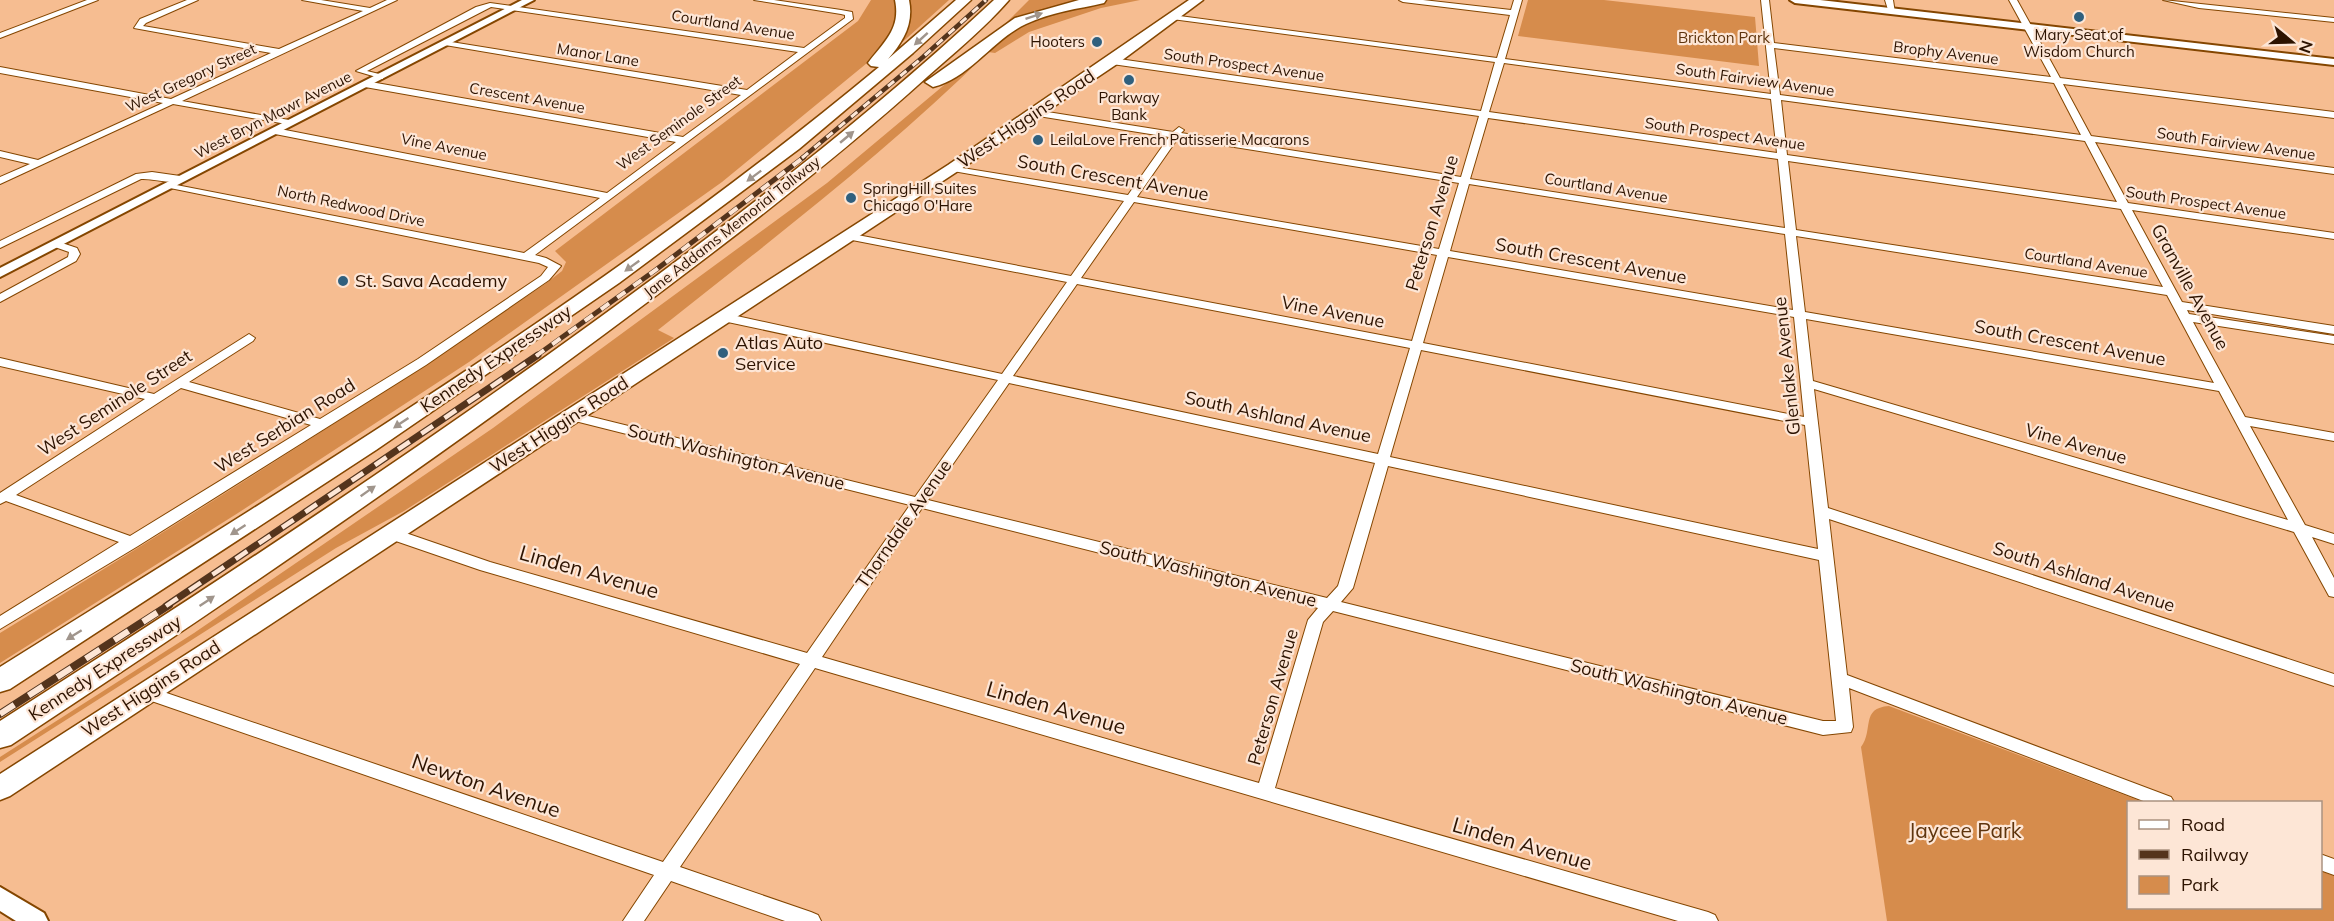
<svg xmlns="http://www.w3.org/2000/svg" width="2334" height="921" font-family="Mulish,sans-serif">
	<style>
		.green { fill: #d68c4c }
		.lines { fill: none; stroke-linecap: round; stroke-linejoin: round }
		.minor-casing { stroke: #844600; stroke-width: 2 }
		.tertiary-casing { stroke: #844600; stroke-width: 4 }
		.primary-casing { stroke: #844600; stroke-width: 3 }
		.motorway-casing { stroke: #844600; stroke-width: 3 }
		.minor { fill: #fff; fill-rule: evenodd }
		.tertiary { fill: #fff; fill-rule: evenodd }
		.primary { fill: #fff; fill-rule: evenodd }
		.motorway { fill: #fff; fill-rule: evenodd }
		.rail-far3-casing { stroke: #54341c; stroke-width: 4.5 }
		.rail-far2-casing { stroke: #54341c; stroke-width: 5 }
		.rail-far1-casing { stroke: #54341c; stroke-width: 7 }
		.rail-casing { stroke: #54341c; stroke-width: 8 }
		.rail-far3 { stroke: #fde6d6; stroke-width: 3; stroke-dasharray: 8; stroke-linecap: butt }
		.rail-far2 { stroke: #fde6d6; stroke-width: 4; stroke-dasharray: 10; stroke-linecap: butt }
		.rail-far1 { stroke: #fde6d6; stroke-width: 4.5; stroke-dasharray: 14; stroke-linecap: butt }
		.rail { stroke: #fde6d6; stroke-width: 6; stroke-dasharray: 17; stroke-linecap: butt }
		.oneway { fill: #a0958c }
		.poi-dot { fill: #30607e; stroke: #fde6d6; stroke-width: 2 }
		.labels { text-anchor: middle; stroke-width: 4.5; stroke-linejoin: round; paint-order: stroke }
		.far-street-label { font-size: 15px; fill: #2d1300; stroke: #fde6d6 }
		.far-poi-label { font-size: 15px; fill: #2d1300; stroke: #fde6d6 }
		.far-park-label { font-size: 15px; fill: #5f350e; stroke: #fde6d6 }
		.street-label { font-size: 18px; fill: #2d1300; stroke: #fde6d6 }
		.poi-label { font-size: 18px; fill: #2d1300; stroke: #fde6d6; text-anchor: start }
		.near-street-label { font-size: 21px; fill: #2d1300; stroke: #fde6d6 }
		.near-park-label { font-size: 21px; fill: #5f350e; stroke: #fde6d6 }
	</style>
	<rect width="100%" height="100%" fill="#f6bd91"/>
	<!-- green -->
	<path class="green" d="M871,0H895L896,24L878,54L722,182L469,362L238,513L0,663V633C184,520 366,406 545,284L562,271L566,262L555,251L858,21Z
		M909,0H949L897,47C906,33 914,17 909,0Z
		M1029,0H1088L1022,17L1001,28Z
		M1108,0H1140L1101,8L1029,32L995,53L988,52C886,153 770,241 658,330L674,338L404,511L336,548L0,762V757L194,633L493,428L827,183L998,40L1032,19Z
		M1528,0H1604L1755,17L1759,66L1518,36Z
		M1889,706L2143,802H2128V908H2320L2321,871L2334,876V921H1887L1861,747C1874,730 1860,708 1889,706Z"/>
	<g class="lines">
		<!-- minor casing -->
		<g class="minor-casing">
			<path id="minor" d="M87,0H98L0,38V33Z
				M187,0H198L146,23L143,26L279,49L363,11L302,0H321L370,8L387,0H397L182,101L289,120L292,121V125L173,104L0,184V177L30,164L0,157V151L38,160L163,103L0,73V67L171,99L271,53L134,28L140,19Z
				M754,0H774L841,10L852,12L853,19L535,255L546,258L561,266L549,280L426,365L138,546L0,629V616L119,542L6,501L0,504V493L145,399L0,366V358L154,394L249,334L255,338L253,341L189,382L320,419L418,359L541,276L548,267L539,263L170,188L166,187V183L524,253L600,198L275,134L270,131L275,128L607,193L676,142L365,87L361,84L365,81L683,137L741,95L445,45L441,43L445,41L747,90L798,52L491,7L367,71L383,75V79L356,71L476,7L490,3L804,48L845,18V15L841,14ZM181,388L311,425L130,536L16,495Z
				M1399,0H1423L1511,10L1514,0H1522L1505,59L1771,94L1761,0H1769L1774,43L2051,77L2009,0H2017L2060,78L2334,112V118L2063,84L2091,136L2334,168V174L2095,142L2128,203L2334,233V239L2132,210L2182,302L2334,326V334L2187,310L2189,314L2334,336V344L2193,322L2245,417L2334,433V441L2250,426L2305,525L2334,534V544L2312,537L2334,578V597L2329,596L2294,532L1814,389L1828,508L2334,674V686L1829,519L1847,675L2171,797L2174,802H2146L1849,688L1853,727L1851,732L1823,735L1333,611L1323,622L1275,788L1708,912L1715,915L1718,921H1678L815,668L680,867L811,912L818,915L821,921H785L671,881L644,921H623L654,875L140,697L138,692L140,687L146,686L663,862L800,664L480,570L387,538L385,534L387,530H397L490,562L807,653L910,505L567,419L566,416L567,413L572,412L915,497L998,380L723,321L719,319L717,317L719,315L723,313L1002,374L1067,282L847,239L842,236L847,233L1071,276L1124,201L953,171L950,170V166L1128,195L1169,137L1032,115L1030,113L1035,110L1173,132L1179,127L1184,130L1181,133L1461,177L1479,116L1112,64L1108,61L1112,58L1481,111L1495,62L1172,19L1168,17L1172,15L1497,58L1510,15L1403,2ZM1774,48L2054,83L2081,135L1780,95ZM1504,63L1771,99L1777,153L1489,112ZM1781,100L2085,141L2117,202L1787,155ZM1488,118L1778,159L1785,228L1470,179ZM1178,138L1459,183L1439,249L1137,197ZM1788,161L2121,209L2163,287L1796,230ZM1469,184L1785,234L1793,310L1450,251ZM1134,202L1437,255L1412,341L1081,278ZM1796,236L2167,295L2214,383L1805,312ZM1448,257L1794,317L1804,417L1423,343ZM1077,284L1410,348L1378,454L1013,376ZM1806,319L2219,391L2288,520L1813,381ZM1421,350L1805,425L1818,549L1390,457ZM1009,383L1375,463L1338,586L1327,598L928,500ZM1388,466L1819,560L1836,721H1823L1341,602L1353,588ZM922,508L1318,608L1308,620L1259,783L822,657Z
				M1885,0H1893L1895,13H1889Z
				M2163,0L2334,18V22L2199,8Z
				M152,172L180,176L185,179C176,186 153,178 141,179L0,248V241L136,174Z
				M56,241L77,248L80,254L76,261L0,302V294L68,257L69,252L52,246V242Z
				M2320,854L2334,859V875L2320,870Z"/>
		</g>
		<!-- tertiary casing -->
		<g class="tertiary-casing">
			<path id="tertiary" d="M522,0H534L0,277V268Z
				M1790,0H1820L2334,59V65L1795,3Z
				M0,887L44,913L48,921H16L0,911Z"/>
		</g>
		<!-- primary casing -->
		<g class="primary-casing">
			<path id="primary" d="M1189,0H1203L1117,64L958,171L10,796L0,800V774L948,165Z"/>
		</g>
		<!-- motorway casing -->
		<g class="motorway-casing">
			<path id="motorway" d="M895,0H909C914,24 903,42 888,59L956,0H971L913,53L799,149L619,283L376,450L10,689L0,692V667C300,479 606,294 879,67L871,66L868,63C884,42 901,29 895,0Z
				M994,0H1009C985,28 954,53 927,77C854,143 777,204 699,263C476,433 245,591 11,745L0,748V721C193,598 384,473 570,339C717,233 861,124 994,0Z
				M1079,0H1106L1104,3C1078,9 1051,12 1026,24C993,39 970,78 933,87L925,82L1015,18Z"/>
		</g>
		<!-- minor -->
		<use href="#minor" class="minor"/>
		<!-- tertiary -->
		<use href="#tertiary" class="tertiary"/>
		<!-- primary -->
		<use href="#primary" class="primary"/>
		<!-- motorway -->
		<use href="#motorway" class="motorway"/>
		<!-- rail-far3 casing -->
		<g class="rail-far3-casing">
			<path id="rail-far3" d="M802,158L923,57L986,0"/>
		</g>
		<!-- rail-far2 casing -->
		<g class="rail-far2-casing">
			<path id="rail-far2" d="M536,356L657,269L804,157"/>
		</g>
		<!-- rail-far1 casing -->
		<g class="rail-far1-casing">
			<path id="rail-far1" d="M166,606L538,355"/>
		</g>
		<!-- rail casing -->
		<g class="rail-casing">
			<path id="rail" d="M0,714L169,605"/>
		</g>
		<!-- rail-far3 -->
		<use href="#rail-far3" class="rail-far3"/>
		<!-- rail-far2 -->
		<use href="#rail-far2" class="rail-far2"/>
		<!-- rail-far1 -->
		<use href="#rail-far1" class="rail-far1"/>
		<!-- rail -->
		<use href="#rail" class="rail"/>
	</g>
	<!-- one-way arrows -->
	<defs><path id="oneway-solid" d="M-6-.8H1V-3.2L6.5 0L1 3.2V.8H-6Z" transform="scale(1.5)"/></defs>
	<g class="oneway">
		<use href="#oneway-solid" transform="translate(1034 16) rotate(-19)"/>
		<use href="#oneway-solid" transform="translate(921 39) rotate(138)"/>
		<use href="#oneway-solid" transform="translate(847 137) rotate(-40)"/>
		<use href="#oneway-solid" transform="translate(754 176) rotate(143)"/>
		<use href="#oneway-solid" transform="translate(632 266) rotate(144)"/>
		<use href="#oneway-solid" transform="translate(401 423) rotate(146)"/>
		<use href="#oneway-solid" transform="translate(368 491) rotate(-35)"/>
		<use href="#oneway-solid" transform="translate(238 530) rotate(147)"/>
		<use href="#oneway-solid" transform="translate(207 601) rotate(-34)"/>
		<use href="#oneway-solid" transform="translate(74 635) rotate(148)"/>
	</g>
	<!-- markers -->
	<g class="poi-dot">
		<circle cx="2079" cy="17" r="6"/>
		<circle cx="1097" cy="42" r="6"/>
		<circle cx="1129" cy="80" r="6"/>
		<circle cx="1038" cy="140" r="6"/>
		<circle cx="851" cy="198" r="6"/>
		<circle cx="343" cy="281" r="6"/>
		<circle cx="723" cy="353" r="6"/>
	</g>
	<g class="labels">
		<!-- far-street labels -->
		<g class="far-street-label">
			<text transform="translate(733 25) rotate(9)" y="5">Courtland Avenue</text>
			<text transform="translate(1946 53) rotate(7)" y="5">Brophy Avenue</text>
			<text transform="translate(598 55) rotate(9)" y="5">Manor Lane</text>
			<text transform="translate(1244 65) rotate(8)" y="5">South Prospect Avenue</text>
			<text transform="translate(191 78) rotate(-25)" y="5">West Gregory Street</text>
			<text transform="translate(1755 80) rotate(8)" y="5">South Fairview Avenue</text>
			<text transform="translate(527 98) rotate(10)" y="5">Crescent Avenue</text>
			<text transform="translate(273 115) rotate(-27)" y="5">West Bryn Mawr Avenue</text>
			<text transform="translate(679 123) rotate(-36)" y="5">West Seminole Street</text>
			<text transform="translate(1725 134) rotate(8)" y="5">South Prospect Avenue</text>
			<text transform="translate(2236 144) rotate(8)" y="5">South Fairview Avenue</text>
			<text transform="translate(444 147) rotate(11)" y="5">Vine Avenue</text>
			<text transform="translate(1606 188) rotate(9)" y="5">Courtland Avenue</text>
			<text transform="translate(2206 203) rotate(8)" y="5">South Prospect Avenue</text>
			<text transform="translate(351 206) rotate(12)" y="5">North Redwood Drive</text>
			<text transform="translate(732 227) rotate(-38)" y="5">Jane Addams Memorial Tollway</text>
			<text transform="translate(2086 263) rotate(9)" y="5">Courtland Avenue</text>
		</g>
		<!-- far-poi labels -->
		<g class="far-poi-label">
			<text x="2079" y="40">Mary Seat of<tspan x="2079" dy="17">Wisdom Church</tspan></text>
			<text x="1085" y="47" text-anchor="end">Hooters</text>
			<text x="1129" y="103">Parkway<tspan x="1129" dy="17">Bank</tspan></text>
			<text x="1050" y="145" text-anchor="start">LeilaLove French Patisserie Macarons</text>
			<text x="863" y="194" text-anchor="start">SpringHill Suites<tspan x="863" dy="17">Chicago O'Hare</tspan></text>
		</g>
		<!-- far-park labels -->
		<g class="far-park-label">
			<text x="1724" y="43">Brickton Park</text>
		</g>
		<!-- street labels -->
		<g class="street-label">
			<text transform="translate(1026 119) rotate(-34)" y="6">West Higgins Road</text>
			<text transform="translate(1113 178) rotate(10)" y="6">South Crescent Avenue</text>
			<text transform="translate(1432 223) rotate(-73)" y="6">Peterson Avenue</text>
			<text transform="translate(1591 261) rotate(10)" y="6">South Crescent Avenue</text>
			<text transform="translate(2190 287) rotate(61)" y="6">Granville Avenue</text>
			<text transform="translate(1333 312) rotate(11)" y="6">Vine Avenue</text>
			<text transform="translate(2070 343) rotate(10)" y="6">South Crescent Avenue</text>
			<text transform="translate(496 359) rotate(-34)" y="6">Kennedy Expressway</text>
			<text transform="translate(1787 366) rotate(-96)" y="6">Glenlake Avenue</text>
			<text transform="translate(115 403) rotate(-33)" y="6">West Seminole Street</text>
			<text transform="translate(1278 417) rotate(12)" y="6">South Ashland Avenue</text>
			<text transform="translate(559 425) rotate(-33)" y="6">West Higgins Road</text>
			<text transform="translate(285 426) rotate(-32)" y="6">West Serbian Road</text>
			<text transform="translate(2076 444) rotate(16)" y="6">Vine Avenue</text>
			<text transform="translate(736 457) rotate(14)" y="6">South Washington Avenue</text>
			<text transform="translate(904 524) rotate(-55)" y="6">Thorndale Avenue</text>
			<text transform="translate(1208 574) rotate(14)" y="6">South Washington Avenue</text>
			<text transform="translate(2084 577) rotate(18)" y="6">South Ashland Avenue</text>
			<text transform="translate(105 668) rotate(-33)" y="6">Kennedy Expressway</text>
			<text transform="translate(151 689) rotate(-33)" y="6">West Higgins Road</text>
			<text transform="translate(1679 692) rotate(14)" y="6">South Washington Avenue</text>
			<text transform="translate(1273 697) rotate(-74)" y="6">Peterson Avenue</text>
		</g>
		<!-- poi labels -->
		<g class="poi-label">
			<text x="355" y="287">St. Sava Academy</text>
			<text x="735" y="349">Atlas Auto<tspan x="735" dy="21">Service</tspan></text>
		</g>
		<!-- near-street labels -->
		<g class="near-street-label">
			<text transform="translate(589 572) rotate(16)" y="7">Linden Avenue</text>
			<text transform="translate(1056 708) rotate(16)" y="7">Linden Avenue</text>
			<text transform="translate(486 786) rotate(19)" y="7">Newton Avenue</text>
			<text transform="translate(1522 844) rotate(16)" y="7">Linden Avenue</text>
		</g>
		<!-- near-park labels -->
		<g class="near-park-label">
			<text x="1965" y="838">Jaycee Park</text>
		</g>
	</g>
	<!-- legend -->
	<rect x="2127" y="801" width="195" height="108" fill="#fde6d6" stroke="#aa9280" stroke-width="1.5"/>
	<rect x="2139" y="820" width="30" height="9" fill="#ffffff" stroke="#aa9280" stroke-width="1.5"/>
	<text x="2181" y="831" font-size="18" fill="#2d1300">Road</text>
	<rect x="2139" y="850" width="30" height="9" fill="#54341c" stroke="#aa9280" stroke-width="1.5"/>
	<text x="2181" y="861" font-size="18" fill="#2d1300">Railway</text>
	<rect x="2139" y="876" width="30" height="18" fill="#d68c4c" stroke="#aa9280" stroke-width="1.5"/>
	<text x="2181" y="891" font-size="18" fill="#2d1300">Park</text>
	<!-- north arrow -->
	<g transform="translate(2292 42) rotate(109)" stroke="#fde6d6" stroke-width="4.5" paint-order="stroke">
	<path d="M0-4.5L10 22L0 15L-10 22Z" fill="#2d1300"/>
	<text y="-9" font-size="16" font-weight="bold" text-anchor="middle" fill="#2d1300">N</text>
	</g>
</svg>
